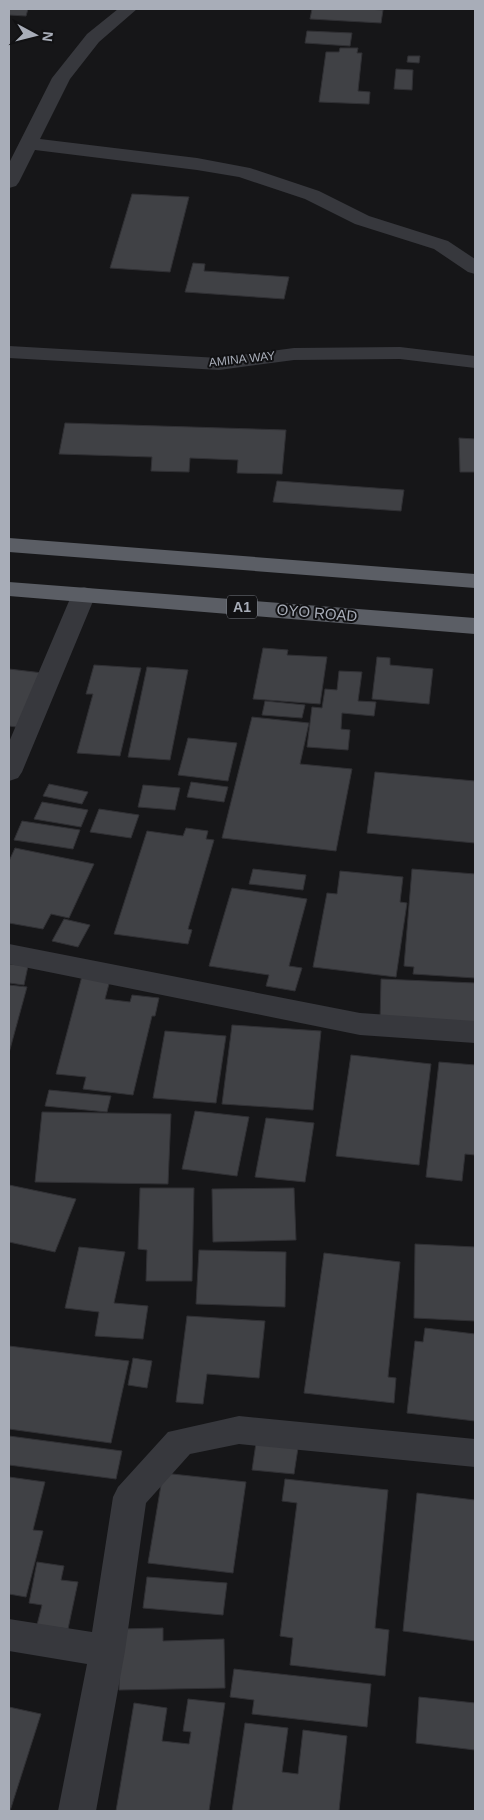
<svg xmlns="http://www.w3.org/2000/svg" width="484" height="1820" font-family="Arial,sans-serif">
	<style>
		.building { fill: #404145; stroke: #303034 }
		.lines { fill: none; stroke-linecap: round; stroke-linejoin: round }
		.minor { fill: #37383d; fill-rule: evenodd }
		.trunk { fill: #5b5e65; fill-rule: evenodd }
		.labels { text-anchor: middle; stroke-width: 4; stroke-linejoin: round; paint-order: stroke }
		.far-street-label { font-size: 12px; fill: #a8adb8; stroke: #111113 }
		.shield { fill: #111113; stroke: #7b7e86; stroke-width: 1 }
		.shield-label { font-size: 14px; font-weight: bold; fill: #a8adb8 }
		.street-label { font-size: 15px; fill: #a8adb8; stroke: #111113 }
	</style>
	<rect width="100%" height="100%" fill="#161618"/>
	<!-- building -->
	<path class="building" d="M9,9H28L26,16L9,15Z
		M312,9H367L383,10L381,23L310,19Z
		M307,31L352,33L350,46L305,43Z
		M340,48H358L357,53H362L358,91L370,92L369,104L319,102L326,52H339Z
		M408,56H420L419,63L407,62Z
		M396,69L413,70L412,90L394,89Z
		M132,194L189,197L170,272L110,268Z
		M193,263L205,264L204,271L289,277L284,299L185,292Z
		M65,423L286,430L282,474L237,473L238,460L190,458L189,472L151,471L152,457L59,454Z
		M459,438L475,439V472H460Z
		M277,481L404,490L401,511L273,502Z
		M263,648L288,650L287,655L327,657L320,704L253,699Z
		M377,657L390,658V665L433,669L429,704L372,699Z
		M94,665L141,668L120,756L77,753L93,694H86Z
		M147,667L188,670L170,760L128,757Z
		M9,669L43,673L23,728L9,726Z
		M339,671L362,672L358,701L376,702L374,716L342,713L341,729L350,730L348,750L307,747L312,707L322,708L325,689L337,690Z
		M265,701L305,705L302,718L262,715Z
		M252,717L309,723L300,764L352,769L336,851L222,838Z
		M188,738L237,743L228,781L178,775Z
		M375,772L475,781V843L367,833Z
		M191,782L228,787L224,802L187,797Z
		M49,784L88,792L82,804L43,796Z
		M143,785L180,788L175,810L138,807Z
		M42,802L88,810L81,827L34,819Z
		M99,809L139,815L131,838L90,832Z
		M22,821L80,830L73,849L14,840Z
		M186,828L208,831L206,839L214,840L188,929L192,930L188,944L114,934L147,831L183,836Z
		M15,848L94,864L69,918L51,914L43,929L9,923V861Z
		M253,869L306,875L303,890L249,884Z
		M412,869L475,874V978L413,974L414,967L404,966Z
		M340,871L403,877L400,902L407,903L396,977L313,967L327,893L337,894Z
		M232,888L307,899L289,966L302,968L295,991L266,986L269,975L209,966Z
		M64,919L90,925L78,947L52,941Z
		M9,964L28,966L24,985L9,983Z
		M82,976L110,980L105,999L130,1002L132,995L159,998L155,1016H152L133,1095L83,1089L86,1077L56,1074Z
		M381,979L475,983V1027L380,1023Z
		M9,985L27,987L9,1053Z
		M232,1025L321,1031L313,1110L222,1104Z
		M165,1031L226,1036L216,1103L153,1098Z
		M351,1055L431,1064L419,1165L336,1156Z
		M439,1062L475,1065V1155L465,1154L462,1181L426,1177Z
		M49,1090L111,1096L107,1112L45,1106Z
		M195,1111L249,1117L237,1176L182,1169Z
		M42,1112L171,1114L168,1184L35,1182Z
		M266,1118L314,1123L305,1182L255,1177Z
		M9,1185L76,1199L55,1252L9,1242Z
		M140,1188H194L192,1281H146L147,1250L138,1249Z
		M294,1188L296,1240L213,1242L212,1189Z
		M415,1244L475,1247V1321L414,1318Z
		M79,1247L125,1252L114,1303L148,1306L143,1339L95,1336L99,1312L65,1308Z
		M199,1250L286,1252L285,1307L196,1304Z
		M324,1253L400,1262L388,1377L396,1378L394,1403L304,1393Z
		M187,1316L265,1321L259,1378L207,1374L203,1404L176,1402Z
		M425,1328L475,1334V1421L407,1413L415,1341L423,1342Z
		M9,1346L129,1361L111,1443L9,1429Z
		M133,1358L152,1361L147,1388L128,1385Z
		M9,1436L122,1451L116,1479L9,1465Z
		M256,1443L298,1448L294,1474L252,1470Z
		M163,1473L246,1482L233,1573L148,1563Z
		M9,1477L45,1482L33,1530L43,1531L26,1597L9,1594Z
		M285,1479L388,1490L375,1628L389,1630L385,1676L290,1665L293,1638L280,1636L297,1503L282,1501Z
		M417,1493L475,1500V1641L403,1631Z
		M37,1562L64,1566L61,1580L78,1582L68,1629L37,1625L42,1605L29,1603Z
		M147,1577L227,1583L223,1615L143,1608Z
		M163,1628V1641L224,1639L225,1688L119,1690L120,1629Z
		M234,1669L371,1684L367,1727L252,1714L254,1700L230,1697Z
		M419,1697L475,1703V1750L416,1743Z
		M188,1699L225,1703L209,1811H116L134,1703L167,1708L162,1741L189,1744L191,1732L183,1731Z
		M9,1707L41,1714L10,1811H9Z
		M245,1723L288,1728L282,1772L298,1774L303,1730L347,1736L339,1811H232Z"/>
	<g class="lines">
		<!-- minor -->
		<path class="minor" d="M118,9H137L99,42L70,79L40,139L197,158L250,168L319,191L369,216L448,241L475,259V274L468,272L434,249L355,224L305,199L239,177L197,170L35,150L19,182L16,186L9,188V163L52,78L87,34Z
			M9,346L219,358L294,348L400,347L475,356V368L400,359L294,360L219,370L9,358Z
			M84,587L92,589L96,594L22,772L18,778L9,781V742L72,594L76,589Z
			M9,944L360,1013L475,1021V1043L360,1035L9,964Z
			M239,1416L475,1439V1467L239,1444L190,1454L146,1503L125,1651L96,1811H58L87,1664L9,1651V1619L92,1632L113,1497L118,1487L168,1432Z"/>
		<!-- trunk -->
		<path class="trunk" d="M9,538L475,574V588L9,552Z
			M9,582L475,618V634L9,596Z"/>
	</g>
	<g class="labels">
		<!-- far-street labels -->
		<g class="far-street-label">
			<text transform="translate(242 359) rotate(-6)" y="4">AMINA WAY</text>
		</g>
		<!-- shield labels -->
		<rect class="shield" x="227" y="595.5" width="30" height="23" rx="4"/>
		<g class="shield-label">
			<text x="242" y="612">A1</text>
		</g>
		<!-- street labels -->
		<g class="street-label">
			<text transform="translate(317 613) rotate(5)" y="5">OYO ROAD</text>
		</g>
	</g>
	<!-- border -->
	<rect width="484" height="1820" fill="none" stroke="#a8adb8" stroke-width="20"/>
	<!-- north arrow -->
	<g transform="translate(35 35) rotate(97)" stroke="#111113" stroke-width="4" paint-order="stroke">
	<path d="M0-4L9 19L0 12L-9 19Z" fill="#a8adb8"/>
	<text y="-8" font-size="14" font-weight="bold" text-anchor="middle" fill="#a8adb8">N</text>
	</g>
</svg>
